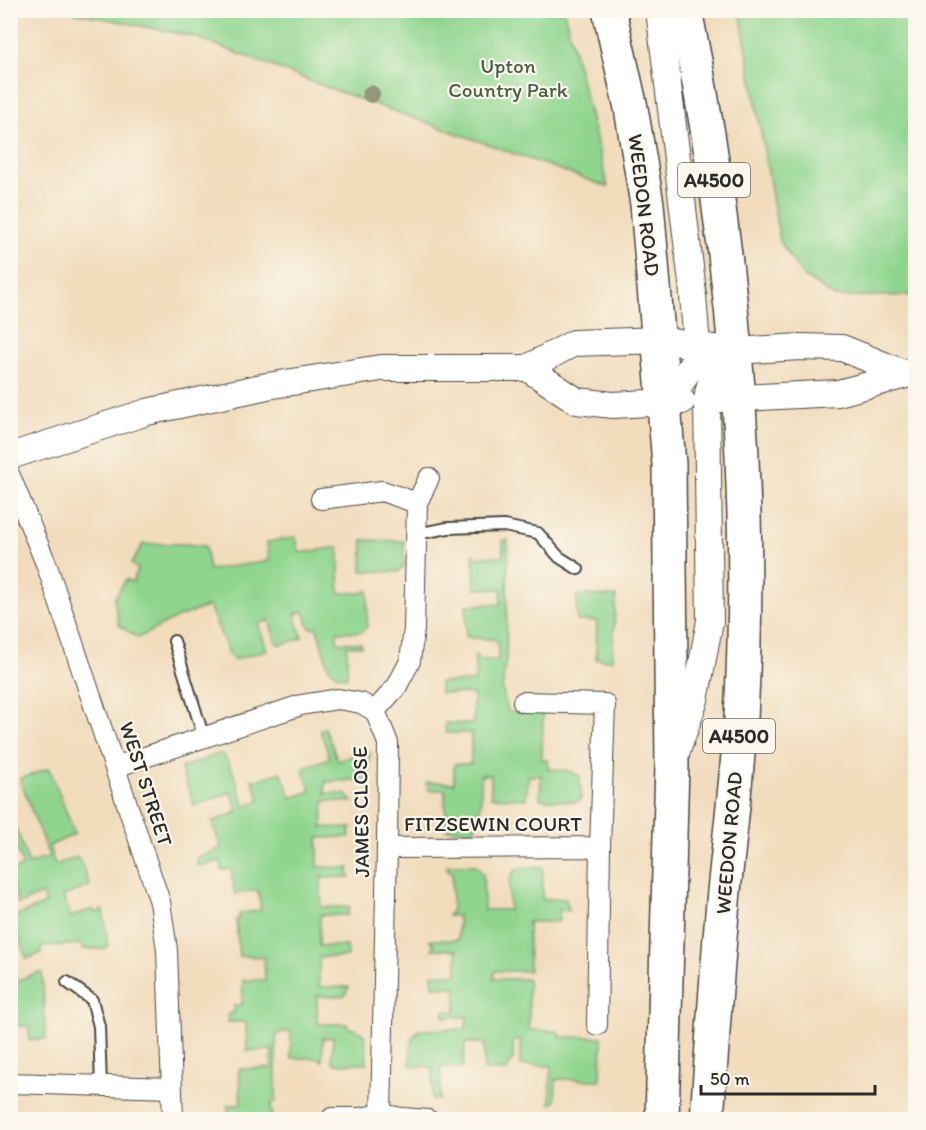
<svg xmlns="http://www.w3.org/2000/svg" width="926" height="1130" font-family="Itim,sans-serif">
	<style>
		.green { fill: #8fd58e; stroke: #5d805c; stroke-width: 1.5 }
		.lines { fill: none; stroke-linecap: round; stroke-linejoin: round }
		.service-casing { stroke: #494641; stroke-width: 14 }
		.minor-casing { stroke: #494641; stroke-width: 22 }
		.tertiary-casing { stroke: #494641; stroke-width: 28 }
		.trunk-casing { stroke: #494641; stroke-width: 36 }
		.service { stroke: #fff; stroke-width: 10 }
		.minor { stroke: #fff; stroke-width: 20 }
		.tertiary { stroke: #fff; stroke-width: 26 }
		.trunk { stroke: #fff; stroke-width: 33 }
		.tree { fill: #95977c }
		.labels { text-anchor: middle; stroke-width: 4.5; stroke-linejoin: round; paint-order: stroke }
		.shield { fill: #fbf7ec; stroke: #696865; stroke-width: 1.5 }
		.shield-label { font-size: 20px; font-weight: bold; fill: #2b2b2b }
		.park-label { font-size: 21px; fill: #495e49; stroke: #fbf7ec }
		.street-label { font-size: 21px; fill: #2b2b2b; stroke: #fbf7ec }
	</style>
	<rect width="100%" height="100%" fill="#fbf7ec"/>
	<filter id="ink" filterUnits="userSpaceOnUse"><feTurbulence type="fractalNoise" baseFrequency=".0167" numOctaves="2"/><feDisplacementMap in="SourceGraphic" scale="12" xChannelSelector="R" yChannelSelector="G"/><feConvolveMatrix kernelMatrix="1 2 1 2 8 2 1 2 1" color-interpolation-filters="sRGB"/></filter>
	<filter id="wash" filterUnits="userSpaceOnUse"><feTurbulence type="fractalNoise" baseFrequency=".008" numOctaves="4" result="noise"/><feDisplacementMap in="SourceGraphic" scale="24" xChannelSelector="R" yChannelSelector="G"/><feGaussianBlur stdDeviation="1.35" result="paint"/><feColorMatrix in="noise" values="0 0 0 0 0 0 0 0 0 0 0 0 0 0 0 0 0 1.4 0 .05"/><feComposite in="paint" operator="in"/></filter>
	<g filter="url(#wash)">
		<rect width="100%" height="100%" fill="#f1dcbb"/>
		<!-- green -->
		<path class="green" d="M68,11H564L608,187L326,87L195,37Z
			M740,11H915V295L835,297L803,276L780,242Z
			M296,537L299,553L339,547V593H362L368,590L367,627L361,632H337V642L361,643L362,646H347V677L337,675L328,666L317,628L309,627L304,611L295,614L302,638L280,645L276,642L269,620L258,624L267,650L234,660L231,658L209,606L178,617L138,638L119,625L114,599L126,579L133,582L138,569L131,564L143,544H183L205,546L209,570L269,561L267,542Z
			M363,540L404,541V566L398,572L362,571Z
			M508,540L506,659L502,688L508,712L543,713L542,760H548V769L571,771L580,777L581,798L578,802L540,799L541,776H528L526,799L491,797V775H481C480,791 484,819 472,831L446,829L445,790H428L426,782L454,783V764H471V733H446L445,723L473,724V694L440,693V682H475V655L480,660H498V640L466,637V605L501,604V589H475L473,554L477,557L503,556V541Z
			M577,595L616,596L612,660L596,659L597,621H577Z
			M325,728L338,761L357,754L370,752L368,779L325,782V793L346,794L353,802L324,801L322,827L352,828L349,832L350,837L318,838V867L350,868L348,872L350,877L321,878V907H350L348,910V915H320L319,946H347L348,957H319V987H349L344,996H317V1024H347V1027L357,1030L365,1036L367,1063L335,1064L332,1061L333,1037L323,1038L322,1061L319,1058H291V1032H280L276,1036V1100L271,1105L272,1117L228,1118V1105H241L239,1069L272,1068V1050L247,1051L246,1022H228V1014L234,1013V1005H242L243,980H265L264,957L239,956L236,920L239,919V914L261,910L258,890L235,894L231,869L222,870L221,861L198,866L196,858L221,848L212,822L238,812L231,792L194,806L181,768L221,753C232,763 240,793 245,807L260,801L252,779L255,781L281,772L291,798L311,791L303,771L305,767L330,758L320,730Z
			M49,768L75,834L49,846L55,865L76,857L81,862L90,886L63,896L71,917L93,909L95,913L103,910L108,946L104,949H82L81,944L41,946V953L27,959L11,918L46,904L42,894L18,904L11,882V871L23,866L16,847L11,849V815L29,864L49,857L20,779Z
			M447,865H476L483,874L484,910H509V885L512,874L521,867H543L542,899H566L569,911L559,910V922H528L529,971H495L493,979H528L529,1030L558,1031L560,1037H602L601,1080L556,1079L555,1102L550,1104L551,1066L520,1065L521,1040L513,1041V1059L506,1071L484,1070V1043H465L463,1068L441,1067L440,1100L432,1099L433,1067L410,1066L412,1038L419,1030L466,1029L467,1017H444V1011H456V987L433,986L432,974H457V950L432,949L434,945L430,940H458V916H448L452,910V872L448,871Z
			M39,972L42,973L46,1039L29,1040V1026H11V983Z"/>
	</g>
	<g filter="url(#ink)">
		<g class="lines">
			<!-- service casing -->
			<g class="service-casing">
				<path id="service" d="M416,534L448,528L504,526L538,533L559,557L578,569
					M174,641L204,738
					M67,982L92,1000L99,1026L101,1086"/>
			</g>
			<!-- minor casing -->
			<g class="minor-casing">
				<path id="minor" d="M10,476L47,566L160,902L167,950L173,1120
					M321,499L382,491L417,503
					M523,702L605,704L600,847L597,1025
					M375,711L397,686L410,661L414,629L417,503L429,478
					M115,767L301,705L338,699L361,703L375,711L388,743L387,848L381,1114
					M387,848L600,847
					M10,1083L171,1088
					M332,1118H360L381,1114L402,1118L428,1120"/>
			</g>
			<!-- tertiary casing -->
			<g class="tertiary-casing">
				<path id="tertiary" d="M659,10L692,283L697,346L692,364L682,381L665,401
					M527,368L577,401L613,405L682,401
					M722,399L838,393L910,374
					M10,456L147,412L267,386L381,368H527L574,343L660,340L735,351L800,347L842,348L906,374
					M677,751L695,700L710,621L707,400C710,378 716,363 735,351"/>
			</g>
			<!-- trunk casing -->
			<g class="trunk-casing">
				<path id="trunk" d="M609,10L631,108L647,204L669,464L672,765L662,1120
					M685,10C733,242 754,481 741,718C737,775 730,833 724,891C717,967 712,1043 707,1120"/>
			</g>
			<!-- service -->
			<use href="#service" class="service"/>
			<!-- minor -->
			<use href="#minor" class="minor"/>
			<!-- tertiary -->
			<use href="#tertiary" class="tertiary"/>
			<!-- trunk -->
			<use href="#trunk" class="trunk"/>
		</g>
		<!-- trees -->
		<circle class="tree" cx="371" cy="94" r="9"/>
	</g>
	<g class="labels">
		<!-- shield labels -->
		<g class="shield">
			<rect x="678" y="163" width="72" height="34" rx="4.5"/>
			<rect x="703" y="719" width="72" height="34" rx="4.5"/>
		</g>
		<g class="shield-label">
			<text x="714" y="187">A4500</text>
			<text x="739" y="743">A4500</text>
		</g>
		<!-- park labels -->
		<g class="park-label">
			<text x="508" y="73">Upton<tspan x="508" dy="24">Country Park</tspan></text>
		</g>
		<!-- street labels -->
		<g class="street-label">
			<text transform="translate(644 205) rotate(83)" y="7">WEEDON ROAD</text>
			<text transform="translate(146 784) rotate(72)" y="7">WEST STREET</text>
			<text transform="translate(361 812) rotate(-91)" y="7">JAMES CLOSE</text>
			<text x="493" y="831">FITZSEWIN COURT</text>
			<text transform="translate(729 843) rotate(-85)" y="7">WEEDON ROAD</text>
		</g>
	</g>
	<!-- margin -->
	<rect width="926" height="1130" fill="none" stroke="#fbf7ec" stroke-width="36"/>
	<!-- scale -->
	<path d="M701 1085v9h174v-9" fill="none" stroke="#2b2b2b" stroke-width="3"/>
	<text x="710" y="1085" font-size="18" fill="#2b2b2b" stroke="#fbf7ec" stroke-width="4.5" paint-order="stroke">50 m</text>
</svg>
